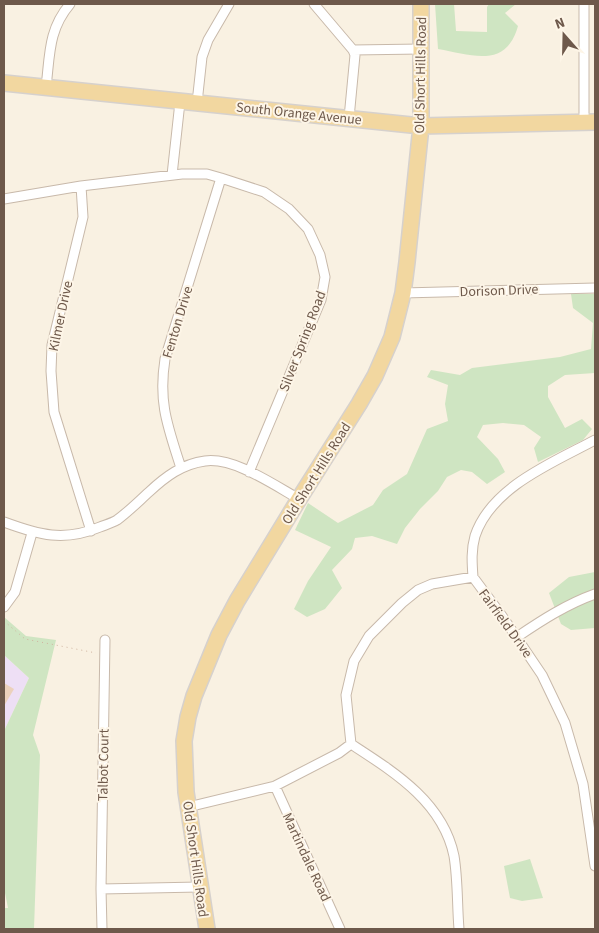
<svg xmlns="http://www.w3.org/2000/svg" width="599" height="933" font-family="'Source Sans 3',sans-serif">
	<style>
		.education { fill: #eedff5 }
		.green { fill: #cfe5c2 }
		.building { fill: #ecd1bc }
		.lines { fill: none; stroke-linecap: round; stroke-linejoin: round }
		.minor-casing { stroke: #c8b9aa; stroke-width: 11 }
		.primary-casing { stroke: #d6d1cd; stroke-width: 18 }
		.path { stroke: #d0b4a0; stroke-width: 1; stroke-dasharray: 1 4; stroke-linecap: butt }
		.minor { stroke: #fff; stroke-width: 9 }
		.primary { stroke: #f2d7a0; stroke-width: 15 }
		.labels { text-anchor: middle; stroke-width: 4; stroke-linejoin: round; paint-order: stroke }
		.street-label { font-size: 14px; fill: #6e594b; stroke: #fdf5e7 }
	</style>
	<rect width="100%" height="100%" fill="#f9f1e2"/>
	<!-- education -->
	<path class="education" d="M4,655L29,678L4,731Z"/>
	<!-- green -->
	<path class="green" d="M435,4H454L456,31L487,32V7L489,4H516L505,13L518,26C506,69 472,55 438,49Z
		M571,294H595V373L565,375L548,386V397L565,428L582,419L592,429L583,440L538,462L534,448L541,437L524,425L503,423L483,425L477,437L498,459L505,472L487,484L472,472L461,470L447,477L438,491L420,509L405,528L397,544L372,536L355,538L352,549L332,570L342,588L325,609L307,617L294,609L308,581L331,547L295,530L308,503L338,523L373,505L383,490L407,474L427,429L448,421L445,404L448,385L427,377L431,370L460,375L472,368L560,357L591,349L593,323L573,308Z
		M595,572V628L571,630L561,624L549,593L569,577Z
		M4,617L26,636L56,640L33,735L40,755L34,929H4V908H8L4,888V731L29,678L4,655Z
		M530,859L543,898L522,901L510,898L504,866Z"/>
	<!-- building -->
	<path class="building" d="M4,683L14,689L4,706Z"/>
	<g class="lines">
		<!-- minor casing -->
		<g class="minor-casing">
			<path id="minor" d="M314,4L353,50L355,55L349,118
				M353,50L421,49
				M46,87C50,55 48,30 70,4
				M197,103L202,57L208,40L229,4
				M584,122V4
				M172,175L180,102
				M81,186L83,217L52,345L51,371L54,412L91,531
				M4,199L81,186L182,174H207L221,178L264,192L289,209L308,229L320,255L325,277L321,300L249,472
				M403,293L595,288
				M181,468C168,427 158,403 165,359L221,178
				M4,522C39,535 64,542 100,527C105,525 112,523 117,520C128,512 139,501 149,492C165,477 182,464 205,461C234,457 274,485 299,499
				M473,577C472,563 471,550 475,536C491,487 554,462 595,440
				M4,607L15,592L32,533
				M517,637C542,620 567,604 595,594
				M351,744L346,695L354,661L369,636L402,603L418,590L432,584L473,577L502,616L542,675L565,723L583,784L595,866
				M351,744C394,772 443,802 454,856C458,880 457,905 459,929
				M275,786L340,929
				M188,807L275,786L339,753L351,744
				M101,889L199,887
				M102,929L101,889L105,640"/>
		</g>
		<!-- primary casing -->
		<g class="primary-casing">
			<path id="primary" d="M4,83L421,126L595,122
				M207,929L186,792L184,741L188,717L194,696L219,635L237,601L299,499L359,404L375,376L392,337L403,293L407,262L421,126V4"/>
		</g>
		<!-- path -->
		<path class="path" d="M4,621L25,639L96,653"/>
		<!-- minor -->
		<use href="#minor" class="minor"/>
		<!-- primary -->
		<use href="#primary" class="primary"/>
	</g>
	<g class="labels">
		<!-- street labels -->
		<g class="street-label">
			<text transform="translate(420 75) rotate(-89)" y="5">Old Short Hills Road</text>
			<text transform="translate(299 113) rotate(6)" y="5">South Orange Avenue</text>
			<text transform="translate(499 290) rotate(-2)" y="5">Dorison Drive</text>
			<text transform="translate(60 316) rotate(-78)" y="5">Kilmer Drive</text>
			<text transform="translate(177 322) rotate(-73)" y="5">Fenton Drive</text>
			<text transform="translate(302 341) rotate(-69)" y="5">Silver Spring Road</text>
			<text transform="translate(316 473) rotate(-58)" y="5">Old Short Hills Road</text>
			<text transform="translate(506 623) rotate(54)" y="5">Fairfield Drive</text>
			<text transform="translate(103 765) rotate(-89)" y="5">Talbot Court</text>
			<text transform="translate(307 857) rotate(65)" y="5">Martindale Road</text>
			<text transform="translate(196 859) rotate(82)" y="5">Old Short Hills Road</text>
		</g>
	</g>
	<!-- border -->
	<rect width="599" height="933" fill="none" stroke="#6e594b" stroke-width="10"/>
	<!-- north arrow -->
	<g transform="translate(564 35) rotate(340)" stroke="#fdf5e7" stroke-width="4" paint-order="stroke">
	<path d="M0-4L9 19L0 12L-9 19Z" fill="#6e594b"/>
	<text y="-8" font-size="14" font-weight="bold" text-anchor="middle" fill="#6e594b">N</text>
	</g>
</svg>
